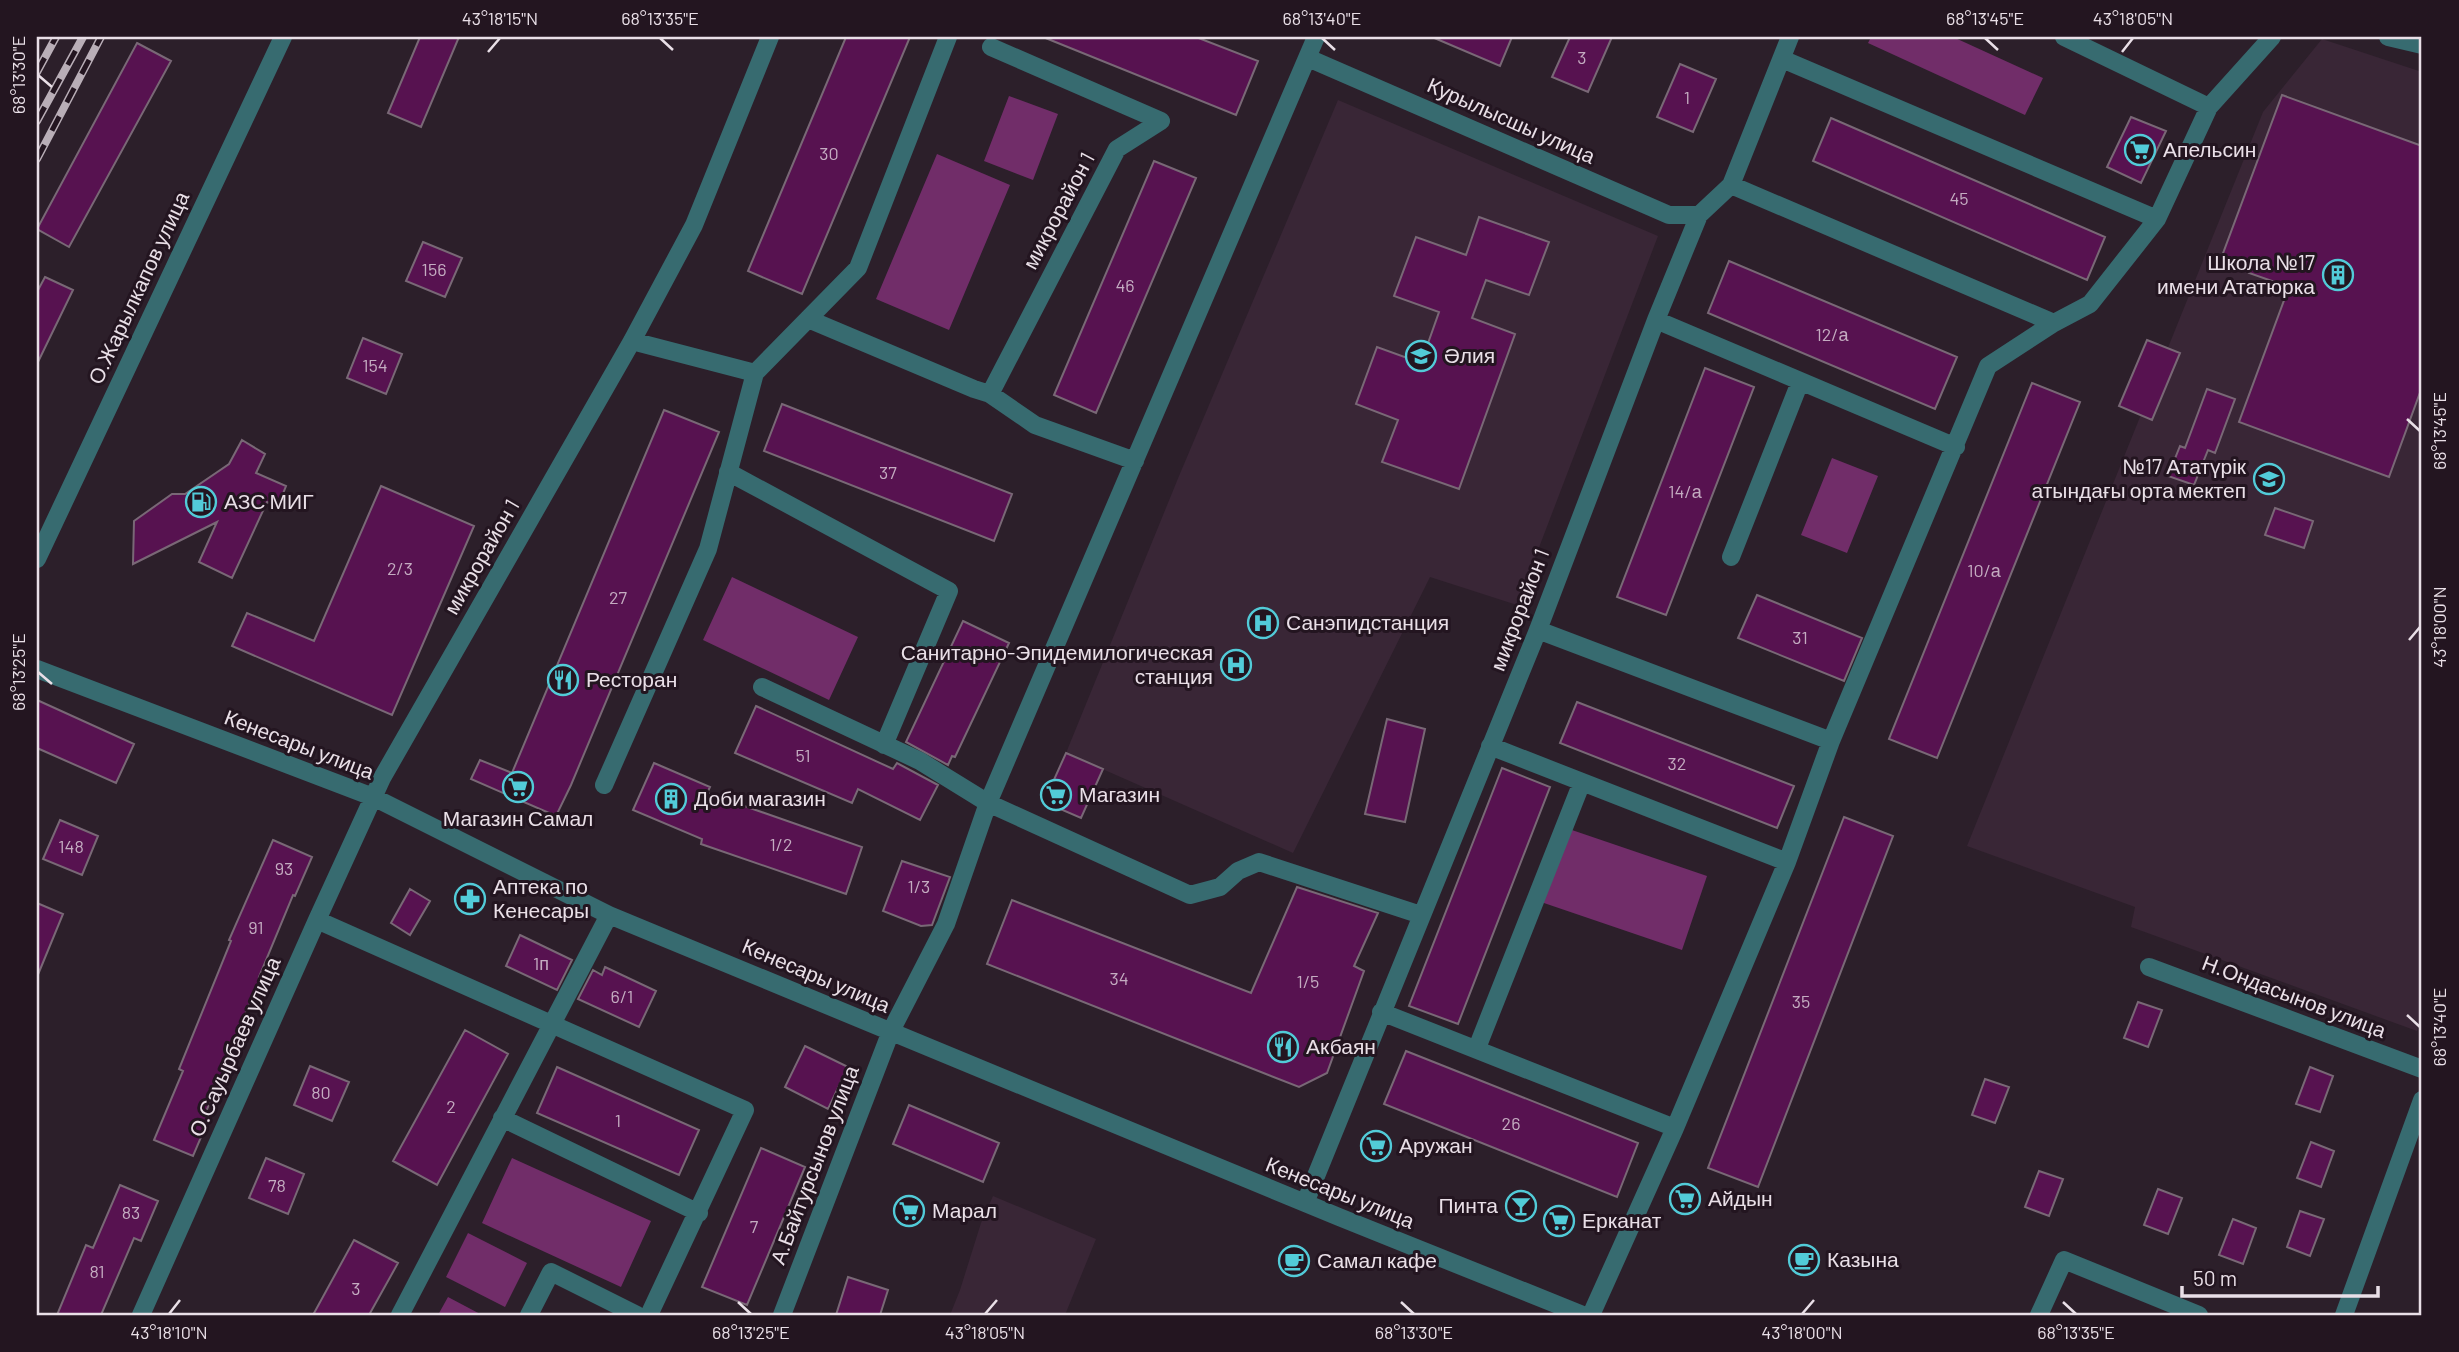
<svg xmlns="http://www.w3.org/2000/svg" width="2459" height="1352" font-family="Barlow,sans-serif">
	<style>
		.built { fill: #392636 }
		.park { fill: #712d69 }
		.building { fill: #571250; stroke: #796876; stroke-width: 2 }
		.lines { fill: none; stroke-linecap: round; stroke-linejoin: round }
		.minor { stroke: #376b70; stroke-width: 18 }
		.rail-casing { stroke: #b9aeb7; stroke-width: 8 }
		.rail { stroke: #231520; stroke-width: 5; stroke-dasharray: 16; stroke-linecap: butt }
		.ticks { fill: none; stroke: #e9dfe7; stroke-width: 2.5 }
		.labels { text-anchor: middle; stroke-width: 6; stroke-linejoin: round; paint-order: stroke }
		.number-label { font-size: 18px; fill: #c4acc1 }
		.street-label { font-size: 21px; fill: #e9dfe7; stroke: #231520 }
		.poi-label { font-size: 21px; fill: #e9dfe7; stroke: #231520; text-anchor: start }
		.neatline { fill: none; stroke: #e9dfe7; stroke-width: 2.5 }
		.ticks-label { font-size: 18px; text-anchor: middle; fill: #e9dfe7 }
	</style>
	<rect width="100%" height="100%" fill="#2c1f2a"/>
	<!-- built -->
	<path class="built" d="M2322,39L2422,72V1015L2417,1031L2131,927L2135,907L1967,846L2263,112Z
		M1338,100L1658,236L1517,605L1430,577L1293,853L1066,753L1179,476Z
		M993,1196L1096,1239L1065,1315H950L960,1290L981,1223Z"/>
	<!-- park -->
	<path class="park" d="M1871,37H1953L2043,78L2025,115L1868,43Z
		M1009,96L1058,114L1033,180L984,161Z
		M937,154L1010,185L949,330L876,299Z
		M1832,458L1878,476L1847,553L1801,535Z
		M732,577L858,637L829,700L703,640Z
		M1566,828L1707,876L1682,950L1541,902Z
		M512,1158L651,1221L621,1287L482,1223Z
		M468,1233L527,1263L505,1307L446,1277Z
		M448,1297L482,1315H438Z"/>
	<!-- building -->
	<path class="building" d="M420,37H459L421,127L388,113Z
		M846,37H910L802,294L748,271Z
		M1043,37H1196L1258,61L1236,115Z
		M1432,37H1512L1500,66Z
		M1570,37H1612L1588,92L1552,77Z
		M137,43L171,61L69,247L37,229Z
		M1680,64L1716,79L1693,132L1657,117Z
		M2282,95L2422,146V387L2389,477L2239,422L2289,287L2249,273L2251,268L2222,256Z
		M2131,117L2166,131L2141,183L2107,167Z
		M1831,118L2105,237L2087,280L1813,161Z
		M1154,161L1196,178L1096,413L1054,395Z
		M1479,217L1549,242L1529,295L1486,280L1472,318L1515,334L1459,489L1382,462L1398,420L1356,404L1377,347L1421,363L1439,312L1394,296L1416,237L1466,255Z
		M423,242L462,258L445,297L406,281Z
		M1729,261L1957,357L1935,409L1708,313Z
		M45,277L73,290L37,364V292Z
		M363,338L402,354L386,394L347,378Z
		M2147,340L2180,353L2152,420L2119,406Z
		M1705,368L1754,387L1666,615L1617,597Z
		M2032,383L2080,402L1937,758L1889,739Z
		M2207,389L2235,399L2215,453L2208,450L2194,485L2168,476L2180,446L2185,448Z
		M782,404L1012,494L994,541L764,451Z
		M664,410L719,432L571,785L556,816L471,779L480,760L512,773Z
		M242,440L265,454L256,473L286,486L278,506L267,502L232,578L199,562L217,522L133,564L134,521L172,494H185L229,464Z
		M381,486L474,526L392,715L232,646L247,613L314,641Z
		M2275,508L2313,521L2304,548L2265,535Z
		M1757,595L1862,638L1844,681L1738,638Z
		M963,621L1009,643L955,757L952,756L948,765L906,742Z
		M37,700L134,744L116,783L37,748Z
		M1577,702L1794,786L1777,828L1560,743Z
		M756,706L893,769L897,763L938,785L920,820L858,789L852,803L735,753Z
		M1387,719L1425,729L1405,822L1365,814Z
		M1066,753L1103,769L1081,818L1044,802Z
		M654,763L710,787L707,793L862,847L846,894L701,844L702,839L633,810Z
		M1502,768L1550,787L1458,1024L1409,1006Z
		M1844,817L1893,836L1758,1187L1708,1168Z
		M60,820L98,836L82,875L43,859Z
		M273,840L312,857L295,896L293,895L259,977L261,978L232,1045L234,1046L205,1114L210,1116L193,1156L154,1140L183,1071L179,1069L231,941L229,940Z
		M902,861L950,877L932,925L921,926L883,911Z
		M1297,887L1378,913L1354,966L1364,971L1327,1073L1299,1087L987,964L1012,900L1251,993Z
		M410,889L430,901L410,935L391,923Z
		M37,903L63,914L37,977Z
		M520,935L572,960L557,990L506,966Z
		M605,967L656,991L639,1027L578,999L593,970L602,975Z
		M2138,1002L2162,1010L2148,1047L2124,1038Z
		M465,1030L508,1054L437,1185L393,1161Z
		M805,1046L848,1067L828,1109L785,1087Z
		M1406,1051L1638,1143L1617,1197L1384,1104Z
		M310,1066L349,1082L332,1121L294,1105Z
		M557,1067L699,1130L679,1175L537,1113Z
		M2310,1067L2333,1076L2320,1112L2296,1104Z
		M1985,1079L2009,1087L1995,1123L1972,1115Z
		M909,1105L999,1143L983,1182L893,1144Z
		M2311,1142L2334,1151L2321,1187L2297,1178Z
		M761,1148L805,1167L747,1305L702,1287Z
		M266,1158L304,1174L288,1214L249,1198Z
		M2039,1171L2063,1179L2049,1216L2025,1207Z
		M120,1185L158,1201L141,1241L134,1238L101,1315H57L86,1245L93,1248Z
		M2158,1189L2182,1198L2168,1234L2144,1225Z
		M2300,1211L2324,1219L2310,1256L2287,1247Z
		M2233,1219L2256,1228L2243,1264L2219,1255Z
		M354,1240L398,1263L369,1315H313Z
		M848,1277L888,1290L880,1315H836Z"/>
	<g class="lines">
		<!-- minor -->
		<path class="minor" d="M2064,37L2209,107L2272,37
			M2388,37L2422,45
			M1308,58L1669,215H1699
			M1782,59L2157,219
			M1731,185L2054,323L2090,304L2157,219L2209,107
			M808,319L974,389L990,394L1035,425L1135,461
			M1656,320L1956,447
			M755,373L858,268L948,37
			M990,394L1117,149L1161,121L991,47
			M728,472L949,591L884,745
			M1731,557L1800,382
			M37,559L283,37
			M37,669L373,797L609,915L1339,1217L1583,1315
			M762,687L920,761L988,803L1190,895L1220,887L1238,871L1259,862L1421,915
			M1831,741L1988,366L2054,323
			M1490,746L1787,862
			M604,785L708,549L755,373L632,341
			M317,920L745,1110L649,1315
			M2149,967L2422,1069
			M1381,1012L1675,1128L1787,862L1831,741L1538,630
			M1477,1048L1582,782
			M502,1118L699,1213
			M1305,1203L1538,630L1656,320L1699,215L1731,185L1790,37
			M141,1315L317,920L382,778L632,341L694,225L770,37
			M400,1315L609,915
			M529,1315L551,1272L637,1315
			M782,1315L891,1031L946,924L988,803L1316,37
			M1591,1315L1675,1128
			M2039,1315L2064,1260L2199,1315
			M2344,1315L2422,1100"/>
		<!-- rail casing -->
		<g class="rail-casing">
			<path id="rail" d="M37,72L56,37
				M37,121L83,37
				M37,159L101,37"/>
		</g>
		<!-- rail -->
		<use href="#rail" class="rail"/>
	</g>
	<!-- ticks -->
	<path class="ticks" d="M660,38L673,50M1322,38L1335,50M1985,38L1998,50M488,52L500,38M2122,52L2133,38M38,75L52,87M2407,419L2420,431M2409,640L2420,627M38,672L52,684M2407,1015L2420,1027M738,1302L751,1314M1401,1302L1414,1314M2063,1302L2076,1314M169,1314L180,1300M985,1314L997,1300M1802,1314L1814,1300"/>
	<!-- icons -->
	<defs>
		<g id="supermarket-ring" transform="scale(1.575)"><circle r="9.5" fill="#231520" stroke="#52cbd8" stroke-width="1.5"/><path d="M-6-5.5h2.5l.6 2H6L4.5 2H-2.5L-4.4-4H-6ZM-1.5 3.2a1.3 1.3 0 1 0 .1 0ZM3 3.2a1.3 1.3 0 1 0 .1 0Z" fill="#52cbd8"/></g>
		<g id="building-ring" transform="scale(1.575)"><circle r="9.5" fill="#231520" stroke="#52cbd8" stroke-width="1.5"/><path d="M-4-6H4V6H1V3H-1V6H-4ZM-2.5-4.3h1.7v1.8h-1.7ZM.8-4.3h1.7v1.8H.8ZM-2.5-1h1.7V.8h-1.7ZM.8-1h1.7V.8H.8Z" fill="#52cbd8"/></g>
		<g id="school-ring" transform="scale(1.575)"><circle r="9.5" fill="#231520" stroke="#52cbd8" stroke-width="1.5"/><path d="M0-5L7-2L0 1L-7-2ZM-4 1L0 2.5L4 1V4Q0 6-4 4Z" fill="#52cbd8"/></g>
		<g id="fuel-ring" transform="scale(1.575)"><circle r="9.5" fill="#231520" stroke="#52cbd8" stroke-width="1.5"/><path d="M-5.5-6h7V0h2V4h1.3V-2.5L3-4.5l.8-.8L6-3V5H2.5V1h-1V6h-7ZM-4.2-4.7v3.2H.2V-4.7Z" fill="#52cbd8"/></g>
		<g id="hospital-ring" transform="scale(1.575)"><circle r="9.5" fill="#231520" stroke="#52cbd8" stroke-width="1.5"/><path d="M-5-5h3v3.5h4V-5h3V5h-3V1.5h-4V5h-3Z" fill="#52cbd8"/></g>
		<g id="restaurant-ring" transform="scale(1.575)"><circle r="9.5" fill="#231520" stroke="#52cbd8" stroke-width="1.5"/><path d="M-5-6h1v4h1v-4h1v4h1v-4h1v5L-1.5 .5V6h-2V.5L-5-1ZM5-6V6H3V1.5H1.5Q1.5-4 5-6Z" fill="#52cbd8"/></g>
		<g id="pharmacy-ring" transform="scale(1.575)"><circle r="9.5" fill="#231520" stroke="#52cbd8" stroke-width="1.5"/><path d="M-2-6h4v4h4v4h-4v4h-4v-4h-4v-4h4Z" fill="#52cbd8"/></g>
		<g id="bar-ring" transform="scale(1.575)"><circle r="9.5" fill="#231520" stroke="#52cbd8" stroke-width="1.5"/><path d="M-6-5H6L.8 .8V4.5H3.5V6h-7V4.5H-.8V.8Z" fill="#52cbd8"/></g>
		<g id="cafe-ring" transform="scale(1.575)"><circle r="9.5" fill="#231520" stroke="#52cbd8" stroke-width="1.5"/><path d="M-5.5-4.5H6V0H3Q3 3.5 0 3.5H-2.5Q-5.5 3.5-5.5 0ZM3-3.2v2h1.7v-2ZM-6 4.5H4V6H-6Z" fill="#52cbd8"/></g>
	</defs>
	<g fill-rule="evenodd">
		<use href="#supermarket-ring" x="2140" y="150"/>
		<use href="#building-ring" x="2338" y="275"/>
		<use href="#school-ring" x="1421" y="356"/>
		<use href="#school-ring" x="2269" y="479"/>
		<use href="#fuel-ring" x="201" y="502"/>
		<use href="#hospital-ring" x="1263" y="623"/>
		<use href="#hospital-ring" x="1236" y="665"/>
		<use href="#restaurant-ring" x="563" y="680"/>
		<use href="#supermarket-ring" x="518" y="787"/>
		<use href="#supermarket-ring" x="1056" y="795"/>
		<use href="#building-ring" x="671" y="799"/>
		<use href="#pharmacy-ring" x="470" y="899"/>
		<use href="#restaurant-ring" x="1283" y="1047"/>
		<use href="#supermarket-ring" x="1376" y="1146"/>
		<use href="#supermarket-ring" x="1685" y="1199"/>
		<use href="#bar-ring" x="1521" y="1206"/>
		<use href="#supermarket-ring" x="909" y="1211"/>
		<use href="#supermarket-ring" x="1559" y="1221"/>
		<use href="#cafe-ring" x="1804" y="1260"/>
		<use href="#cafe-ring" x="1294" y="1261"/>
	</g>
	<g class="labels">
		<!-- number labels -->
		<g class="number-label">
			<text x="1582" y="64">3</text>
			<text x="1687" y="104">1</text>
			<text x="829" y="160">30</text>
			<text x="1959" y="205">45</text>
			<text x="434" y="276">156</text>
			<text x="1125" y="292">46</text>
			<text x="1832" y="341">12/а</text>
			<text x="375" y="372">154</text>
			<text x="888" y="479">37</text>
			<text x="1685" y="498">14/а</text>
			<text x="400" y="575">2/3</text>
			<text x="1984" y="577">10/а</text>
			<text x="618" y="604">27</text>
			<text x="1800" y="644">31</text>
			<text x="803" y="762">51</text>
			<text x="1677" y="770">32</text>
			<text x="781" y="851">1/2</text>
			<text x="71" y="853">148</text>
			<text x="284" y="875">93</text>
			<text x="919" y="893">1/3</text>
			<text x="256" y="934">91</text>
			<text x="541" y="970">1п</text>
			<text x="1119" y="985">34</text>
			<text x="1308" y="988">1/5</text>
			<text x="622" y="1003">6/1</text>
			<text x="1801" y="1008">35</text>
			<text x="321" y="1099">80</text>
			<text x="451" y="1113">2</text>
			<text x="618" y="1127">1</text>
			<text x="1511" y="1130">26</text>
			<text x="277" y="1192">78</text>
			<text x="131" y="1219">83</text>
			<text x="754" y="1233">7</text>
			<text x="97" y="1278">81</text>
			<text x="356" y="1295">3</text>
		</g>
		<!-- street labels -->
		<g class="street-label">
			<text transform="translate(1511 121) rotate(24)" y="7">Курылысшы улица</text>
			<text transform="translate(1059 211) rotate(-62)" y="7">микрорайон 1</text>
			<text transform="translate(139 288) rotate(-65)" y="7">О.Жарылкапов улица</text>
			<text transform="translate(482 557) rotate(-60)" y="7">микрорайон 1</text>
			<text transform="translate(1520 610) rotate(-69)" y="7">микрорайон 1</text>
			<text transform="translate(299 745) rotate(21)" y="7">Кенесары улица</text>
			<text transform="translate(816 976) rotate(23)" y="7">Кенесары улица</text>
			<text transform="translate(2294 997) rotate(21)" y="7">Н.Ондасынов улица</text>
			<text transform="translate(235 1047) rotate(-66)" y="7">О.Сауырбаев улица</text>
			<text transform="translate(815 1165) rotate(-69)" y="7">А.Байтурсынов улица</text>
			<text transform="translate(1340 1193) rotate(22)" y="7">Кенесары улица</text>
		</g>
		<!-- poi labels -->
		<g class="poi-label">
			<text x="2163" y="157">Апельсин</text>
			<text x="2315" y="270" text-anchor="end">Школа №17<tspan x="2315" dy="24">имени Ататюрка</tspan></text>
			<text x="1444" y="363">Әлия</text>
			<text x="2246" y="474" text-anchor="end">№17 Ататүрік<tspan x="2246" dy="24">атындағы орта мектеп</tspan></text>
			<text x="224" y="509">АЗС МИГ</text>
			<text x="1286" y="630">Санэпидстанция</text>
			<text x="1213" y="660" text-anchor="end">Санитарно-Эпидемилогическая<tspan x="1213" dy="24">станция</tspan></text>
			<text x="586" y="687">Ресторан</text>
			<text x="1079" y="802">Магазин</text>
			<text x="694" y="806">Доби магазин</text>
			<text x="518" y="826" text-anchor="middle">Магазин Самал</text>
			<text x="493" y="894">Аптека по<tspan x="493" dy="24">Кенесары</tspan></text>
			<text x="1306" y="1054">Акбаян</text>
			<text x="1399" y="1153">Аружан</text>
			<text x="1708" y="1206">Айдын</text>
			<text x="1498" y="1213" text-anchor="end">Пинта</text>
			<text x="932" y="1218">Марал</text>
			<text x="1582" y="1228">Ерканат</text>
			<text x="1827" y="1267">Казына</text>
			<text x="1317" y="1268">Самал кафе</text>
		</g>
	</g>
	<!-- border -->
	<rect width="2459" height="1352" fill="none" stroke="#231520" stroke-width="77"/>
	<!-- scale -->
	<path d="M2182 1286v10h196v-10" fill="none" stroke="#e9dfe7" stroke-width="3.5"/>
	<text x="2193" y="1286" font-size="21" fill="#e9dfe7" stroke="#231520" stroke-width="5" paint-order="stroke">50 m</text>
	<rect x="38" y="38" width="2382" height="1276" class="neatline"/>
	<g class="ticks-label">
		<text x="500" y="25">43°18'15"N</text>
		<text x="660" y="25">68°13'35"E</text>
		<text x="1322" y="25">68°13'40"E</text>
		<text x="1985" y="25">68°13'45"E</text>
		<text x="2133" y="25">43°18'05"N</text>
		<text transform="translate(19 75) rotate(-90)" y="6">68°13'30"E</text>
		<text transform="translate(2440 431) rotate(-90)" y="6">68°13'45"E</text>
		<text transform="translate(2440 627) rotate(-90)" y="6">43°18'00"N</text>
		<text transform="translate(19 672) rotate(-90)" y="6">68°13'25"E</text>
		<text transform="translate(2440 1027) rotate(-90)" y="6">68°13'40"E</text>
		<text x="169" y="1339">43°18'10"N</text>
		<text x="751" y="1339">68°13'25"E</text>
		<text x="985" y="1339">43°18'05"N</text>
		<text x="1414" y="1339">68°13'30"E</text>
		<text x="1802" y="1339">43°18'00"N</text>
		<text x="2076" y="1339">68°13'35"E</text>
	</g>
</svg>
